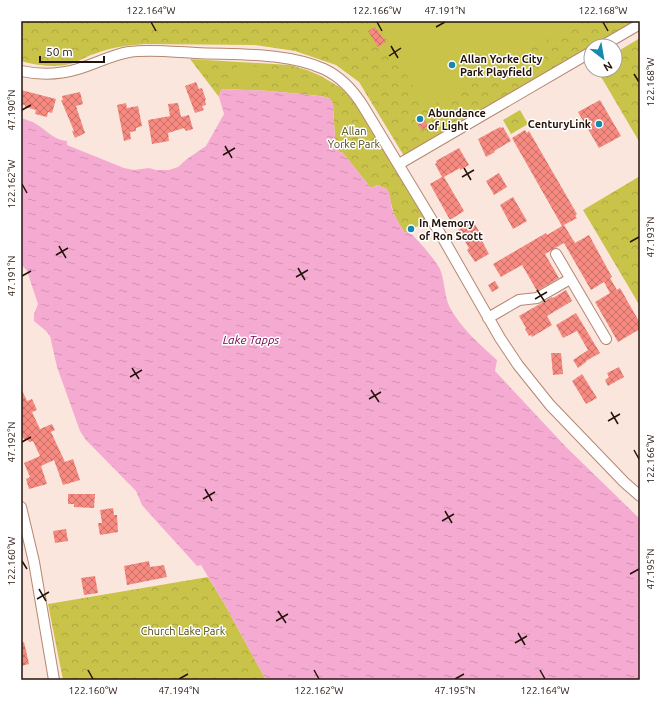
<svg xmlns="http://www.w3.org/2000/svg" width="661" height="701" font-family="Ubuntu,sans-serif">
	<style>
		.forest { fill: url(#forest-crowns) }
		.pitch { fill: #c9c34a }
		.water { fill: url(#water-ripples) }
		.building { fill: url(#building-cross-hatch) }
		.lines { fill: none; stroke-linecap: round; stroke-linejoin: round }
		.minor-casing { stroke: #b58771; stroke-width: 12 }
		.minor { stroke: #fff; stroke-width: 10 }
		.ticks { fill: none; stroke: #24130b; stroke-width: 1.5 }
		.poi-dot { fill: #1689ae; stroke: #fff; stroke-width: 1.5 }
		.labels { text-anchor: middle; stroke-width: 3; stroke-linejoin: round; paint-order: stroke }
		.poi-label { font-size: 11px; font-weight: bold; fill: #24130b; stroke: #fff; text-anchor: start }
		.park-label { font-size: 11px; fill: #4c490c; stroke: #fff }
		.water-label { font-size: 12px; font-style: italic; fill: #73004f; stroke: #fff }
		.neatline { fill: none; stroke: #24130b; stroke-width: 1.5 }
		.ticks-label { font-size: 10px; text-anchor: middle; fill: #24130b }
	</style>
	<defs>
		<pattern id="forest-crowns" width="20" height="18" patternUnits="userSpaceOnUse"><rect width="20" height="18" fill="#c9c34a"/><path d="M2 6a3 3 0 1 1 6 0M12 15a3 3 0 1 1 6 0" fill="none" stroke="#aca73f"/></pattern>
		<pattern id="water-ripples" width="26" height="14" patternUnits="userSpaceOnUse"><rect width="26" height="14" fill="#f5aad1"/><path d="M2 4q2-2 4 0t4 0M15 11q2-2 4 0t4 0" fill="none" stroke="#d291b2"/></pattern>
		<pattern id="building-cross-hatch" width="8" height="8" patternUnits="userSpaceOnUse"><rect width="8" height="8" fill="#f68a80"/><path d="M0 0l8 8M0 8l8-8" fill="none" stroke="#c77067"/></pattern>
	</defs>
	<rect width="100%" height="100%" fill="#fbe6dd"/>
	<!-- forest -->
	<path class="forest" d="M21,21H636L591,46V47L404,156L359,82L336,65L295,51L255,45L146,44C129,45 112,47 97,53C89,55 81,60 74,63C57,68 37,66 21,61Z
		M640,38V143L597,70H615V53Z
		M190,59L290,65L307,70L321,76L341,88L353,101L364,118L427,221L405,233C400,225 394,217 392,207C390,201 390,195 387,189L377,185L371,188L342,152L339,153L335,139L333,104L330,99L326,97L311,95L269,91L224,89L221,90L219,97Z
		M520,110L528,124L511,134L503,120Z
		M640,176V306L583,210Z
		M208,577L224,603L266,680H63L48,604Z"/>
	<!-- pitch -->
	<path class="pitch" d="M376,21H579L426,109Z
		M237,65L262,67L261,82L236,80Z
		M640,206V242C634,227 633,221 640,206Z
		M184,633L187,642L165,650L162,641Z"/>
	<!-- water -->
	<path class="water" d="M224,89L269,91L311,95L326,97L330,99L333,104L335,139L339,153L342,152L371,188L377,185L387,189C391,195 390,202 392,209C395,217 400,225 405,233L408,231C417,239 434,258 440,269C445,281 444,296 450,308C462,329 479,344 497,360L495,371L567,448L640,519V680H266L224,603L201,565L197,566L149,513L142,505L136,491L86,440L80,431L57,367L50,336L46,331L34,321V314L38,304L27,271L21,264V118C26,120 32,121 36,124C47,130 53,140 67,141V145L124,168L134,170L149,168L156,170H169L178,167L187,159L206,146L224,114L219,97L221,90Z"/>
	<!-- building -->
	<path class="building" d="M375,27L386,42L378,47L368,31Z
		M196,82L199,89L202,88L206,100H205L206,105L202,106L204,110L195,113L185,86Z
		M21,90L56,99L52,113L48,112L47,117L35,114L36,110L25,107V105L21,104Z
		M80,92L83,104L76,106L85,133L75,138L72,131H74L61,100H63L62,96Z
		M600,100L621,136L599,148L578,112Z
		M126,103L127,108L138,106L142,126L136,128V131L130,132L131,139L124,141L117,105Z
		M178,103L181,117L189,115L193,129L186,131L184,128L168,133L169,141L152,144L148,120L170,116L168,104Z
		M423,117L428,126L421,130L416,121Z
		M500,127L501,128L503,127L511,141L494,151L495,152L486,157L478,139Z
		M525,130L527,133L529,131L577,214L575,216L577,218L564,225L575,243L589,235L612,277L610,278L617,290L620,288L640,323V329L618,342L595,302L610,293L604,282L591,290L564,243L545,254L559,278L537,291L522,265L501,277L493,264L546,233L547,235L562,226L512,138Z
		M459,148L469,165L460,170V168L444,177L464,211L450,220L430,184L442,177L435,164L437,163L436,161Z
		M499,173L507,187L494,195L486,181Z
		M513,197L527,221L513,229L500,205Z
		M473,221L484,240L482,241L489,254L475,262L467,250L469,248L458,230Z
		M495,281L499,288L492,292L488,285Z
		M566,290L572,301L547,316L552,325L532,337L531,335L529,336L525,329L526,328L519,316L552,297L553,298Z
		M576,313L600,353L586,361V362L578,368L573,360L588,350L577,331L563,338L556,325Z
		M551,353H561L563,374L553,375Z
		M619,367L624,377L608,386L605,380L609,377L607,373Z
		M582,374L597,398L586,404L572,381Z
		M21,388L27,401L32,399L37,410L32,412L40,429L52,424L55,430L51,432L65,462L73,459L80,480L63,485L54,460L41,466L47,484L29,489L26,479L30,477L24,463L40,456L33,441L29,442L27,439L25,440L23,438L21,432Z
		M68,494H95L94,508L74,507V504H68Z
		M113,508L114,515H117L118,532L100,535L98,523H102L100,510Z
		M66,529L68,541L55,543L53,531Z
		M149,561L150,567L164,565L167,577L127,585L124,566Z
		M95,576L98,593L84,595L81,578Z
		M24,642L29,664L21,666V643Z"/>
	<g class="lines">
		<!-- minor casing -->
		<g class="minor-casing">
			<path id="minor" d="M602,46L640,24
				M21,71C40,75 58,75 78,69C95,64 111,55 129,52C151,49 174,52 196,53C237,55 286,52 324,69C341,77 353,90 363,106L444,240L500,338L518,365L550,405L624,482L640,496
				M399,164L591,52
				M556,254L606,339
				M488,318L519,300L537,298L570,279
				M21,507L34,562L54,680"/>
		</g>
		<!-- minor -->
		<use href="#minor" class="minor"/>
	</g>
	<!-- ticks -->
	<path class="ticks" d="M151,22L156,31M377,22L382,31M603,22L608,31M436,27L445,22M391,46L398,58M389,56L401,48M634,74L639,82M22,110L31,105M225,146L232,158M223,155L235,148M464,168L471,180M462,177L474,170M22,184L27,193M630,242L639,237M59,246L66,258M56,255L68,248M298,268L305,280M22,276L31,271M296,277L308,270M537,290L545,302M535,299L547,292M132,368L139,379M130,377L142,370M371,390L379,402M369,399L381,392M611,412L618,424M608,421L620,414M22,442L31,437M634,450L639,459M205,489L212,501M203,499L215,492M445,511L452,523M442,521L454,514M22,561L27,569M630,574L639,569M39,589L46,601M37,599L49,592M278,611L286,623M276,621L288,614M518,633L525,645M515,643L527,636M88,670L93,679M314,670L319,679M540,670L545,679M179,679L188,674M455,679L464,674"/>
	<!-- markers -->
	<g class="poi-dot">
		<circle cx="452" cy="65" r="4"/>
		<circle cx="420" cy="119" r="4"/>
		<circle cx="599" cy="124" r="4"/>
		<circle cx="411" cy="229" r="4"/>
	</g>
	<g class="labels">
		<!-- poi labels -->
		<g class="poi-label">
			<text x="460" y="63">Allan Yorke City<tspan x="460" dy="13">Park Playfield</tspan></text>
			<text x="428" y="117">Abundance<tspan x="428" dy="13">of Light</tspan></text>
			<text x="591" y="128" text-anchor="end">CenturyLink</text>
			<text x="419" y="227">In Memory<tspan x="419" dy="13">of Ron Scott</tspan></text>
		</g>
		<!-- park labels -->
		<g class="park-label">
			<text x="354" y="135">Allan<tspan x="354" dy="13">Yorke Park</tspan></text>
			<text x="183" y="635">Church Lake Park</text>
		</g>
		<!-- water labels -->
		<g class="water-label">
			<text x="251" y="344">Lake Tapps</text>
		</g>
	</g>
	<!-- border -->
	<rect width="661" height="701" fill="none" stroke="#ffffff" stroke-width="44"/>
	<!-- north arrow -->
	<g transform="translate(603 58) rotate(149)"><circle r="19" fill="#ffffff" stroke="#a7a19d"/>
	<path d="M0-3L7 15L0 10L-7 15Z" fill="#1689ae"/>
	<text y="-6" font-size="11" font-weight="bold" text-anchor="middle" fill="#24130b">N</text>
	</g>
	<!-- scale -->
	<path d="M40 56v6h64v-6" fill="none" stroke="#24130b" stroke-width="2"/>
	<text x="46" y="56" font-size="12" fill="#24130b" stroke="#ffffff" stroke-width="3" paint-order="stroke">50 m</text>
	<rect x="22" y="22" width="617" height="657" class="neatline"/>
	<g class="ticks-label">
		<text x="151" y="14">122.164°W</text>
		<text x="377" y="14">122.166°W</text>
		<text x="445" y="14">47.191°N</text>
		<text x="603" y="14">122.168°W</text>
		<text transform="translate(650 82) rotate(-90)" y="4">122.168°W</text>
		<text transform="translate(11 110) rotate(-90)" y="4">47.190°N</text>
		<text transform="translate(11 184) rotate(-90)" y="4">122.162°W</text>
		<text transform="translate(650 237) rotate(-90)" y="4">47.193°N</text>
		<text transform="translate(11 276) rotate(-90)" y="4">47.191°N</text>
		<text transform="translate(11 442) rotate(-90)" y="4">47.192°N</text>
		<text transform="translate(650 459) rotate(-90)" y="4">122.166°W</text>
		<text transform="translate(11 561) rotate(-90)" y="4">122.160°W</text>
		<text transform="translate(650 569) rotate(-90)" y="4">47.195°N</text>
		<text x="93" y="694">122.160°W</text>
		<text x="179" y="694">47.194°N</text>
		<text x="319" y="694">122.162°W</text>
		<text x="455" y="694">47.195°N</text>
		<text x="545" y="694">122.164°W</text>
	</g>
</svg>
